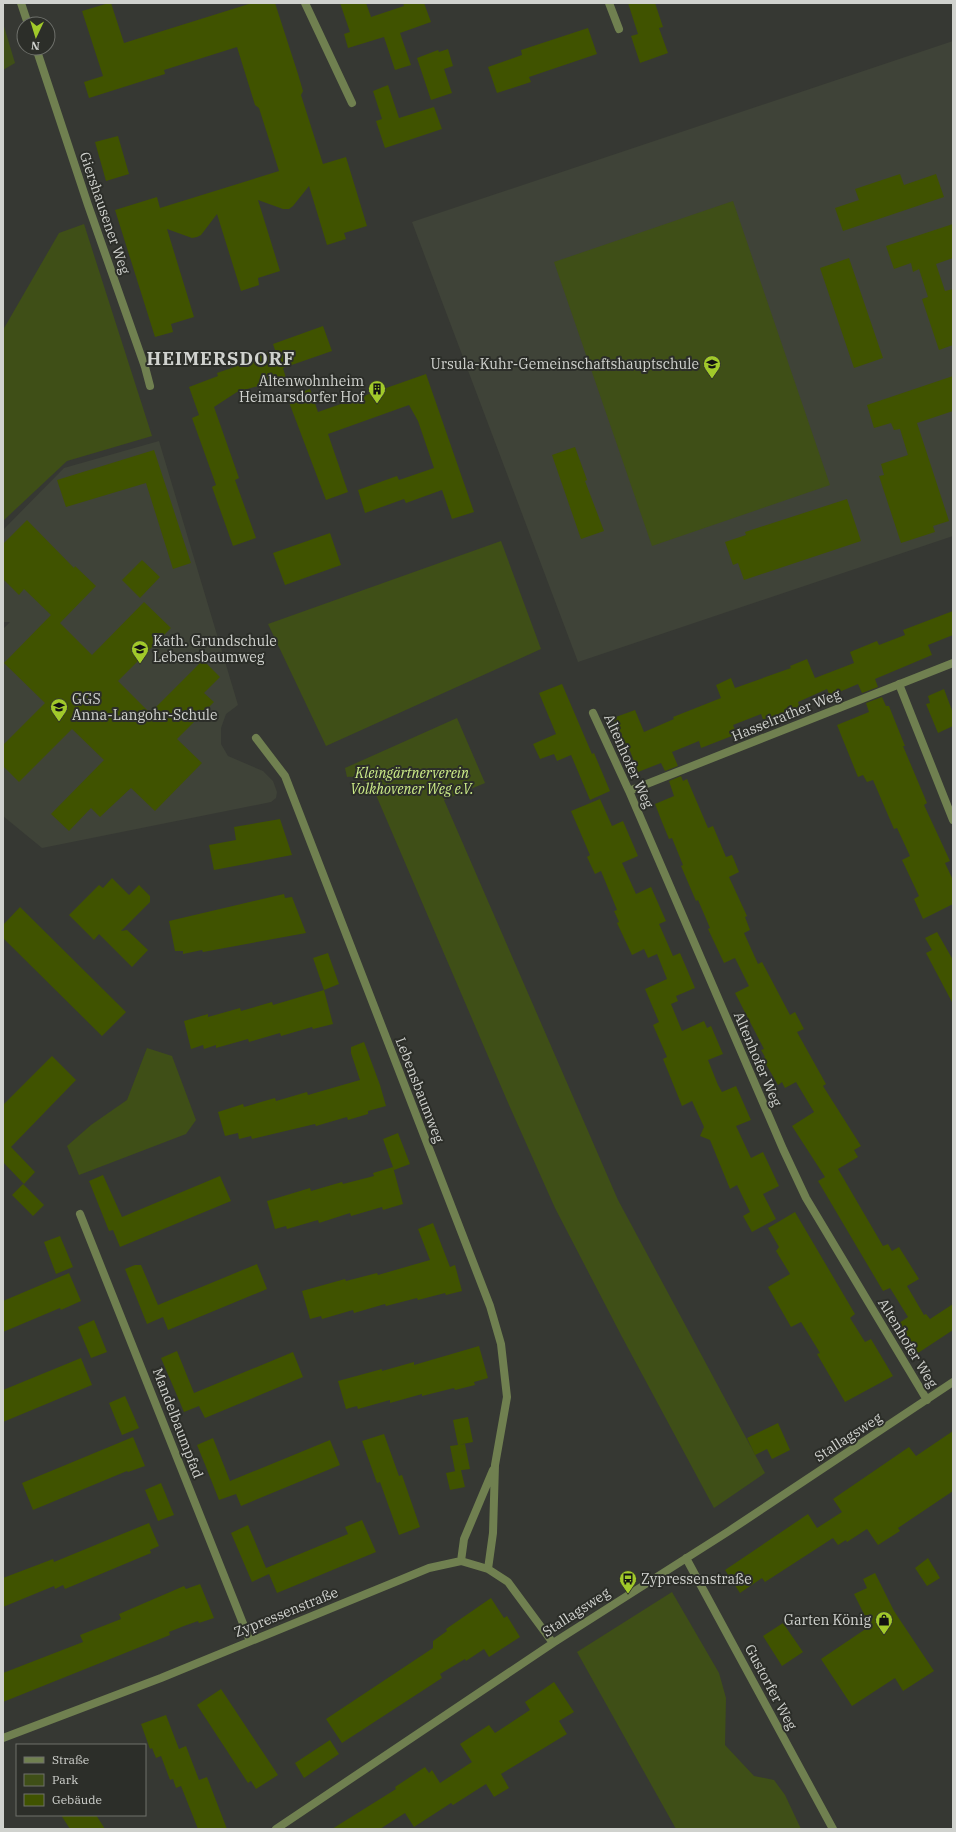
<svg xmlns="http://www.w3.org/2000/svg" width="956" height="1832" font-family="'IBM Plex Serif',serif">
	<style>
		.built { fill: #3f4338 }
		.green { fill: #3f4f17 }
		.building { fill: #405300 }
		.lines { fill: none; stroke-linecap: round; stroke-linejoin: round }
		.street { stroke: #708050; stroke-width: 8 }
		.labels { text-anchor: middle; stroke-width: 4; stroke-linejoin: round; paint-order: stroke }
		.street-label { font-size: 14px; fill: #d0d2ce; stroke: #2c2e29 }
		.poi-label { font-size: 14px; fill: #d0d2ce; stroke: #2c2e29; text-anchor: end }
		.park-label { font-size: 14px; font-style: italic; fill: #cded89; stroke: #2c2e29 }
		.district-label { font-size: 18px; font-weight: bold; letter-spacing: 1px; fill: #d0d2ce; stroke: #2c2e29 }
	</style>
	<rect width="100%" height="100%" fill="#363833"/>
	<!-- built -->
	<path class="built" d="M953,41V536L578,662L412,222Z
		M159,441L238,705L226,714L221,728V744L228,756L263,771L273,781L277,792L276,798L271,802L42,848L3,816V629L10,622H3V530L64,468Z"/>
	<!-- green -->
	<path class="green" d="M3,23L15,63L3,70Z
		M733,201L830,485L652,546L554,262Z
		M84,224L152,436L67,461L3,521V330L59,233Z
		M501,541L541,649L326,746L268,624Z
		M457,718L485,783L444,800L618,1200L765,1473L714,1508L621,1335L555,1208L509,1105L373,788C366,781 359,776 347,777L345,768Z
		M147,1048L172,1056L196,1120L186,1134L79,1175L67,1146L91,1125L127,1100Z
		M672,1592L719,1673L726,1698L725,1745L754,1776L774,1780L785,1795L801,1829H676L577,1652Z"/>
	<!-- building -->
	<path class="building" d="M109,3H111L124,43L252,3H275L298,74L303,91L301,95L323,164L346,157L367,226L344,233L346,239L327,245L309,186L293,206L289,209H283L258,200L280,271L258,278L259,285L241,291L217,214L201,235L197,237L192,238L167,229L194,317L171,324L173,332L155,337L115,210L157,197L160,208L279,171L259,108L255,105L237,47L164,70L165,74L89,98L84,82L103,76L82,11Z
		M340,3H366L371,17L404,6L403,3H424L431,22L400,33L411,65L395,70L384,37L348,48L344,34L350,32Z
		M628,3H655L663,27L659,28L668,53L640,63L631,36L638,34Z
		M588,28L597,54L529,77L531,82L497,93L488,67L522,55L521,50Z
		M448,49L453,66L444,69L452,93L431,100L417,58L438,50L439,52Z
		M388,85L399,118L434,107L442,129L385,148L376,121L382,119L373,91Z
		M118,136L129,174L106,181L95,142Z
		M900,174L904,185L936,174L944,197L843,231L835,208L859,200L855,189Z
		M953,224V258L936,264L945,291L953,289V345L939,350L922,299L928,297L919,269L913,272L911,263L894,269L886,246Z
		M849,258L883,358L854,368L820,268Z
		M323,326L332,351L283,368L286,378L237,392L214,407L239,478L235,480L256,538L233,546L212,487L216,485L192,418L199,415L189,387L218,376L217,373L246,363L245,360L275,350L273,344Z
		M426,374L474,512L452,519L442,490L406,503L404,499L365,513L358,490L397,476L399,480L434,468L418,421L409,405L328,434L348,492L326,500L287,397L310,389L318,412Z
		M953,376V411L917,423L949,521L933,526L935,532L901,543L879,476L884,475L881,464L908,455L900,429L894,430L891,423L874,428L867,405Z
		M575,447L587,480L585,481L604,531L581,539L552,455Z
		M154,450L191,563L173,569L146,483L66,507L57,480Z
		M847,499L861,541L744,580L738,563L733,565L725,542L746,535L745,532Z
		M27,520L74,568L75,566L96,586L60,623L92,655L144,602L171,628L118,681L150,713L203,660L220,677L204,693L214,702L177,739L202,763L155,811L131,788L100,817L91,808L69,831L51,814L104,760L72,729L19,782L3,766V745L45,703L4,663L51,615L24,589L19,595L3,579V544Z
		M330,533L341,565L285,585L273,553Z
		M142,560L160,577L140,598L122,580Z
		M953,611V635L928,645L932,655L875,679L878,687L862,693L858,684L830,696L827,689L798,702L800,708L764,722L761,714L733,725L737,734L701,748L699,741L672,752L678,766L665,771L661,763L638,772L627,743L624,744L613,718L635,710L644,732L674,719L673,717L721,698L716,685L731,678L735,688L791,668L790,666L807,659L815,678L854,663L850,652L877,641L879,645L905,635L903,630Z
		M562,684L592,754L594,753L610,791L590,800L571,755L557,761L554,754L540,759L533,744L556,734L539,693Z
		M944,689L953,713V726L938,733L926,704L930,703L928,696Z
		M882,697L886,706H889L905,746H903L927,803L924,805L950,861L945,863L953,880V904L923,919L914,899L919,896L902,860L910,856L897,828L894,829L873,780L867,782L863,775L858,777L837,725L869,712L866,703Z
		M681,776L683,781L687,779L708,828L713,826L726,857L732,855L739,872L729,877L747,916L745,917L750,930L744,933L758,964L762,962L790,1015L795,1012L804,1029L797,1032L826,1084L823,1086L861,1146L854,1150L858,1157L838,1169L883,1246L888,1244L892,1251L899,1247L919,1279L907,1286L924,1315L926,1314L930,1319L953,1304V1330L918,1353L899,1323L908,1317L890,1288L883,1291L818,1181L825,1177L792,1126L814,1112L796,1082L785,1088L782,1082L778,1085L763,1059L765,1057L761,1050L764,1049L735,993L749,986L735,958L724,963L708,929L710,928L698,900L696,901L681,866L683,865L672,838L669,839L662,822L655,804L674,796L669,781Z
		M600,799L612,826L623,821L638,856L622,863L636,894L651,887L666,921L659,924L673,956L680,953L695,988L676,996L678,1001L671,1004L682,1031L704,1021L707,1028L711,1026L723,1054L708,1060L718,1085L722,1092L736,1086L751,1120L736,1126L751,1158L763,1152L779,1186L763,1194L776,1219L752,1232L743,1216L750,1212L737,1185L730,1189L710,1140L700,1136L704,1127L692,1101L682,1106L663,1059L667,1057L653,1025L659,1022L645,989L667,979L657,954L648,958L644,949L632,955L617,923L619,922L614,911L617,910L601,871L595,874L587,857L590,855L571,811Z
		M280,819L292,855L214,870L209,845L236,840L234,827Z
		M112,878L129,895L139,885L150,896V902L121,931L127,930L148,950L132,967L99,934L94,940L69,915L99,885L103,888Z
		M284,894L285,898L292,897L306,933L203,952L202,950L183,954V951H175L169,921Z
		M20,907L126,1012L102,1036L3,938V925Z
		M937,932L953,960V1004L926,953L932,950L925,938Z
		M328,953L339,984L324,990L313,958Z
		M324,990L333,1024L313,1029L312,1027L281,1036L280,1033L249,1042L248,1039L216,1048V1045L204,1049L203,1045L191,1049L184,1021L208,1014V1017L240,1008L241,1011L272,1002L273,1005Z
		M364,1042L380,1085L386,1106L368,1111V1114L348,1120L347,1117L316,1126L315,1124L252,1139L251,1136L239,1139L238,1133L225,1136L218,1112L243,1104L244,1107L275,1098L276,1101L307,1092L308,1095L360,1080L351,1053V1047Z
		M52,1056L76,1080L11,1147L35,1172L24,1184L3,1162V1105Z
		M398,1133L410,1164L394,1170L383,1139Z
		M393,1167L403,1204L383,1210L382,1207L351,1216L350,1213L319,1223L318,1220L287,1229L286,1226L275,1229L267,1201L310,1188L311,1191L342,1182L343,1184L374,1176L373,1173Z
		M103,1175L122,1217L220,1176L231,1201L120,1247L113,1230L109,1231L89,1181Z
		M23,1184L44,1205L33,1216L12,1195Z
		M795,1212L855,1314L850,1318L865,1342L871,1339L893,1376L845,1402L817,1354L820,1353L801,1322L791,1327L768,1287L790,1274L776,1251L779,1247L768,1228Z
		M433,1223L450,1267L455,1265L462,1291L446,1295L445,1293L418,1300L417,1298L386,1306L385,1304L354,1313L353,1310L322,1319L321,1316L310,1319L302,1291L345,1279L346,1281L377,1273L378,1275L430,1260L418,1229Z
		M60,1236L73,1267L56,1274L44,1242Z
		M257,1264L267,1289L168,1330L163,1317L147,1324L125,1269L135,1265H141L158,1305Z
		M69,1273L81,1301L61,1310L60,1308L3,1332V1301Z
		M94,1320L107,1352L91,1358L78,1327Z
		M479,1346L488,1378L474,1382L475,1385L455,1390L454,1388L422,1396V1394L390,1403V1400L358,1409L357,1406L346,1409L338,1381L382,1369V1371L414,1362V1365Z
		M177,1351L194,1393L293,1352L303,1377L205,1418L199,1406L184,1412L161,1358Z
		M81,1358L92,1385L3,1422V1390Z
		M125,1396L139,1428L122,1435L109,1403Z
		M468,1417L473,1442L458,1445L453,1420Z
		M778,1423L790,1450L772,1459L767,1449L755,1455L747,1438Z
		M953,1431V1491L898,1528L900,1531L878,1545L867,1529L847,1542L846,1540L838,1545L833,1538L765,1582L762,1578L740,1593L725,1570L808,1514L817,1528L842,1512L833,1499L909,1447L916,1456Z
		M384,1434L399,1476L402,1475L420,1527L399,1535L380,1482L377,1483L362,1441Z
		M133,1437L145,1466L128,1472L127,1471L33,1510L22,1483Z
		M213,1438L230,1481L330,1440L340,1465L241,1506L236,1494L219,1500L206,1467L197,1445Z
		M465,1444L470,1469L455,1471L450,1446Z
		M461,1470L465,1487L450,1490L446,1473Z
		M161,1483L174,1515L158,1521L145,1490Z
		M362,1520L376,1552L277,1593L269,1574L252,1582L231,1533L248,1525L266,1568L348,1534L345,1527Z
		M149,1523L159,1546L150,1550L151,1553L65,1589L63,1585L55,1589L54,1586L3,1607V1578L53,1559L54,1562Z
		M928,1558L940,1578L927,1586L915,1568Z
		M875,1573L894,1611L934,1671L903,1691L895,1678L852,1706L821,1659L870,1626L854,1594L867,1588L863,1579Z
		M200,1584L214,1618L199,1623L198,1621L184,1626L169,1632L170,1635L3,1702V1673L83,1642L80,1635L121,1619L119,1614L184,1586L186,1589Z
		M491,1598L504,1618L507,1616L520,1637L489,1657L484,1649L466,1661L465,1659L440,1674L442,1678L342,1743L326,1719L433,1648V1641L447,1631L446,1629Z
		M783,1623L803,1652L782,1666L763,1636Z
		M554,1682L574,1712L559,1721L567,1734L501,1774L509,1788L494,1797L486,1784L453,1805L451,1803L414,1827L405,1813L380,1829H332L396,1789L395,1787L425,1767L429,1773L432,1770L440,1783L472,1762L460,1744L489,1725L495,1733L530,1710L525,1702Z
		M221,1689L278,1775L256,1789L251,1781L248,1783L197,1705Z
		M166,1715L179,1749L186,1746L199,1780L207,1777L227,1829H198L181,1786L176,1788L173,1779L170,1780L161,1756L156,1758L152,1748L150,1749L141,1724Z
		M330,1740L339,1754L304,1778L295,1763Z
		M61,1815H96L105,1829H70Z"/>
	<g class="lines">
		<!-- street -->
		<path class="street" d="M21,3L28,24
			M305,3L352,103
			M609,3L619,29
			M36,48L88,205L145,367L150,386
			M899,684L953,820
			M593,713L629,791L783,1149L806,1198L927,1400
			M256,738L285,776L490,1306L501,1344L507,1397L495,1465L493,1533L488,1569
			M629,791L953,663
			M80,1214L250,1641
			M686,1558L833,1829
			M461,1561L464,1539L493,1470
			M3,1738L161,1678L400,1580L429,1568L461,1561L488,1569L508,1582L553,1643
			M276,1829L553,1643L729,1531L953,1382"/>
	</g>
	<!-- icons -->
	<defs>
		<g id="school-pin" transform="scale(0.9)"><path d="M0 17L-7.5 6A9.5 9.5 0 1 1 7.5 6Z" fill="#a1c92a" stroke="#2c2e29"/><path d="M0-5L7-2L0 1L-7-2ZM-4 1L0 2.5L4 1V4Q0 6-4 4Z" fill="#111"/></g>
		<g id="building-pin" transform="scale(0.9)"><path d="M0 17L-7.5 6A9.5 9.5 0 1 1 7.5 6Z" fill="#a1c92a" stroke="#2c2e29"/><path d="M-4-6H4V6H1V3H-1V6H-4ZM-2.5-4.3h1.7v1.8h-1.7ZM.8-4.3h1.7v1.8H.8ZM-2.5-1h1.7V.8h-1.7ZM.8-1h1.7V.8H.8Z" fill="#111"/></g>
		<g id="bus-pin" transform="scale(0.9)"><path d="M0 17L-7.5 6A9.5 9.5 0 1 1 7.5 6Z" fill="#a1c92a" stroke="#2c2e29"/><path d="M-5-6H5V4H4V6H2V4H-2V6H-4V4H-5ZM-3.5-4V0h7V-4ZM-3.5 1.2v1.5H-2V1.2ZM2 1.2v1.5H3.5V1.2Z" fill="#111"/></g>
		<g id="shop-pin" transform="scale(0.9)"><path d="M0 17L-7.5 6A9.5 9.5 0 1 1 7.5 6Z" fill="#a1c92a" stroke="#2c2e29"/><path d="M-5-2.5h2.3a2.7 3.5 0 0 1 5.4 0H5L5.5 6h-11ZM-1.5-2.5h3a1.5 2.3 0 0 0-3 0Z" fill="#111"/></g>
	</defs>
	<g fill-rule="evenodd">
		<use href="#school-pin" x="712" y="364"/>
		<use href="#building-pin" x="377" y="389"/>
		<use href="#school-pin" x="140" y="649"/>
		<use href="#school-pin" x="59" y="707"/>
		<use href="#bus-pin" x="628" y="1579"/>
		<use href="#shop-pin" x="884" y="1620"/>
	</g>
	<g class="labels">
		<!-- street labels -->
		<g class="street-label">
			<text transform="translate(105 213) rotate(71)" y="5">Giershausener Weg</text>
			<text transform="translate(786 715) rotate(-22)" y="5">Hasselrather Weg</text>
			<text transform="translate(629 761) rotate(66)" y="5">Altenhofer Weg</text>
			<text transform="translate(758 1059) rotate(67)" y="5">Altenhofer Weg</text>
			<text transform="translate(420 1090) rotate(69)" y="5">Lebensbaumweg</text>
			<text transform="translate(908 1343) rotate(59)" y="5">Altenhofer Weg</text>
			<text transform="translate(178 1423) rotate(69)" y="5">Mandelbaumpfad</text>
			<text transform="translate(848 1437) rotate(-33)" y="5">Stallagsweg</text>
			<text transform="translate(286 1612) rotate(-22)" y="5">Zypressenstraße</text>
			<text transform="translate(576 1612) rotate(-33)" y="5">Stallagsweg</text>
			<text transform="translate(771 1687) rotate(62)" y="5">Gustorfer Weg</text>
		</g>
		<!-- poi labels -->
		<g class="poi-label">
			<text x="699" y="369">Ursula-Kuhr-Gemeinschaftshauptschule</text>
			<text x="364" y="386">Altenwohnheim<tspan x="364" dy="16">Heimarsdorfer Hof</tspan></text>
			<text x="153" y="646" text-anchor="start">Kath. Grundschule<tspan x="153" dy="16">Lebensbaumweg</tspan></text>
			<text x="72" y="704" text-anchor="start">GGS<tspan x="72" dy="16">Anna-Langohr-Schule</tspan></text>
			<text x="641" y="1584" text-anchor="start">Zypressenstraße</text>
			<text x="871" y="1625">Garten König</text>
		</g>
		<!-- park labels -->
		<g class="park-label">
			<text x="412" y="778">Kleingärtnerverein<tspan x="412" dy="16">Volkhovener Weg e.V.</tspan></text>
		</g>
		<!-- district labels -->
		<g class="district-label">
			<text x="221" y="365">HEIMERSDORF</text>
		</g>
	</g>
	<!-- border -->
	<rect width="956" height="1832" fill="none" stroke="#d0d2ce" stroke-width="8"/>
	<!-- legend -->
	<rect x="16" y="1744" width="130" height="72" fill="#2c2e29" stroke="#6e706b"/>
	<rect x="24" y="1757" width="20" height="6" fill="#708050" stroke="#6e706b"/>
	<text x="52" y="1764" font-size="12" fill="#d0d2ce">Straße</text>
	<rect x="24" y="1774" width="20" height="12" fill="#3f4f17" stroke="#6e706b"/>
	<text x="52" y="1784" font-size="12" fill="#d0d2ce">Park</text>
	<rect x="24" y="1794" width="20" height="12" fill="#405300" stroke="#6e706b"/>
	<text x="52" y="1804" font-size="12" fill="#d0d2ce">Gebäude</text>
	<!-- north arrow -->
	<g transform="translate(36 36) rotate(184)"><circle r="19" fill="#2c2e29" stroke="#6e706b"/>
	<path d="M0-3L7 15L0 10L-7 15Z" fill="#a1c92a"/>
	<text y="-6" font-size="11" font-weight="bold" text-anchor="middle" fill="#d0d2ce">N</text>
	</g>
</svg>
